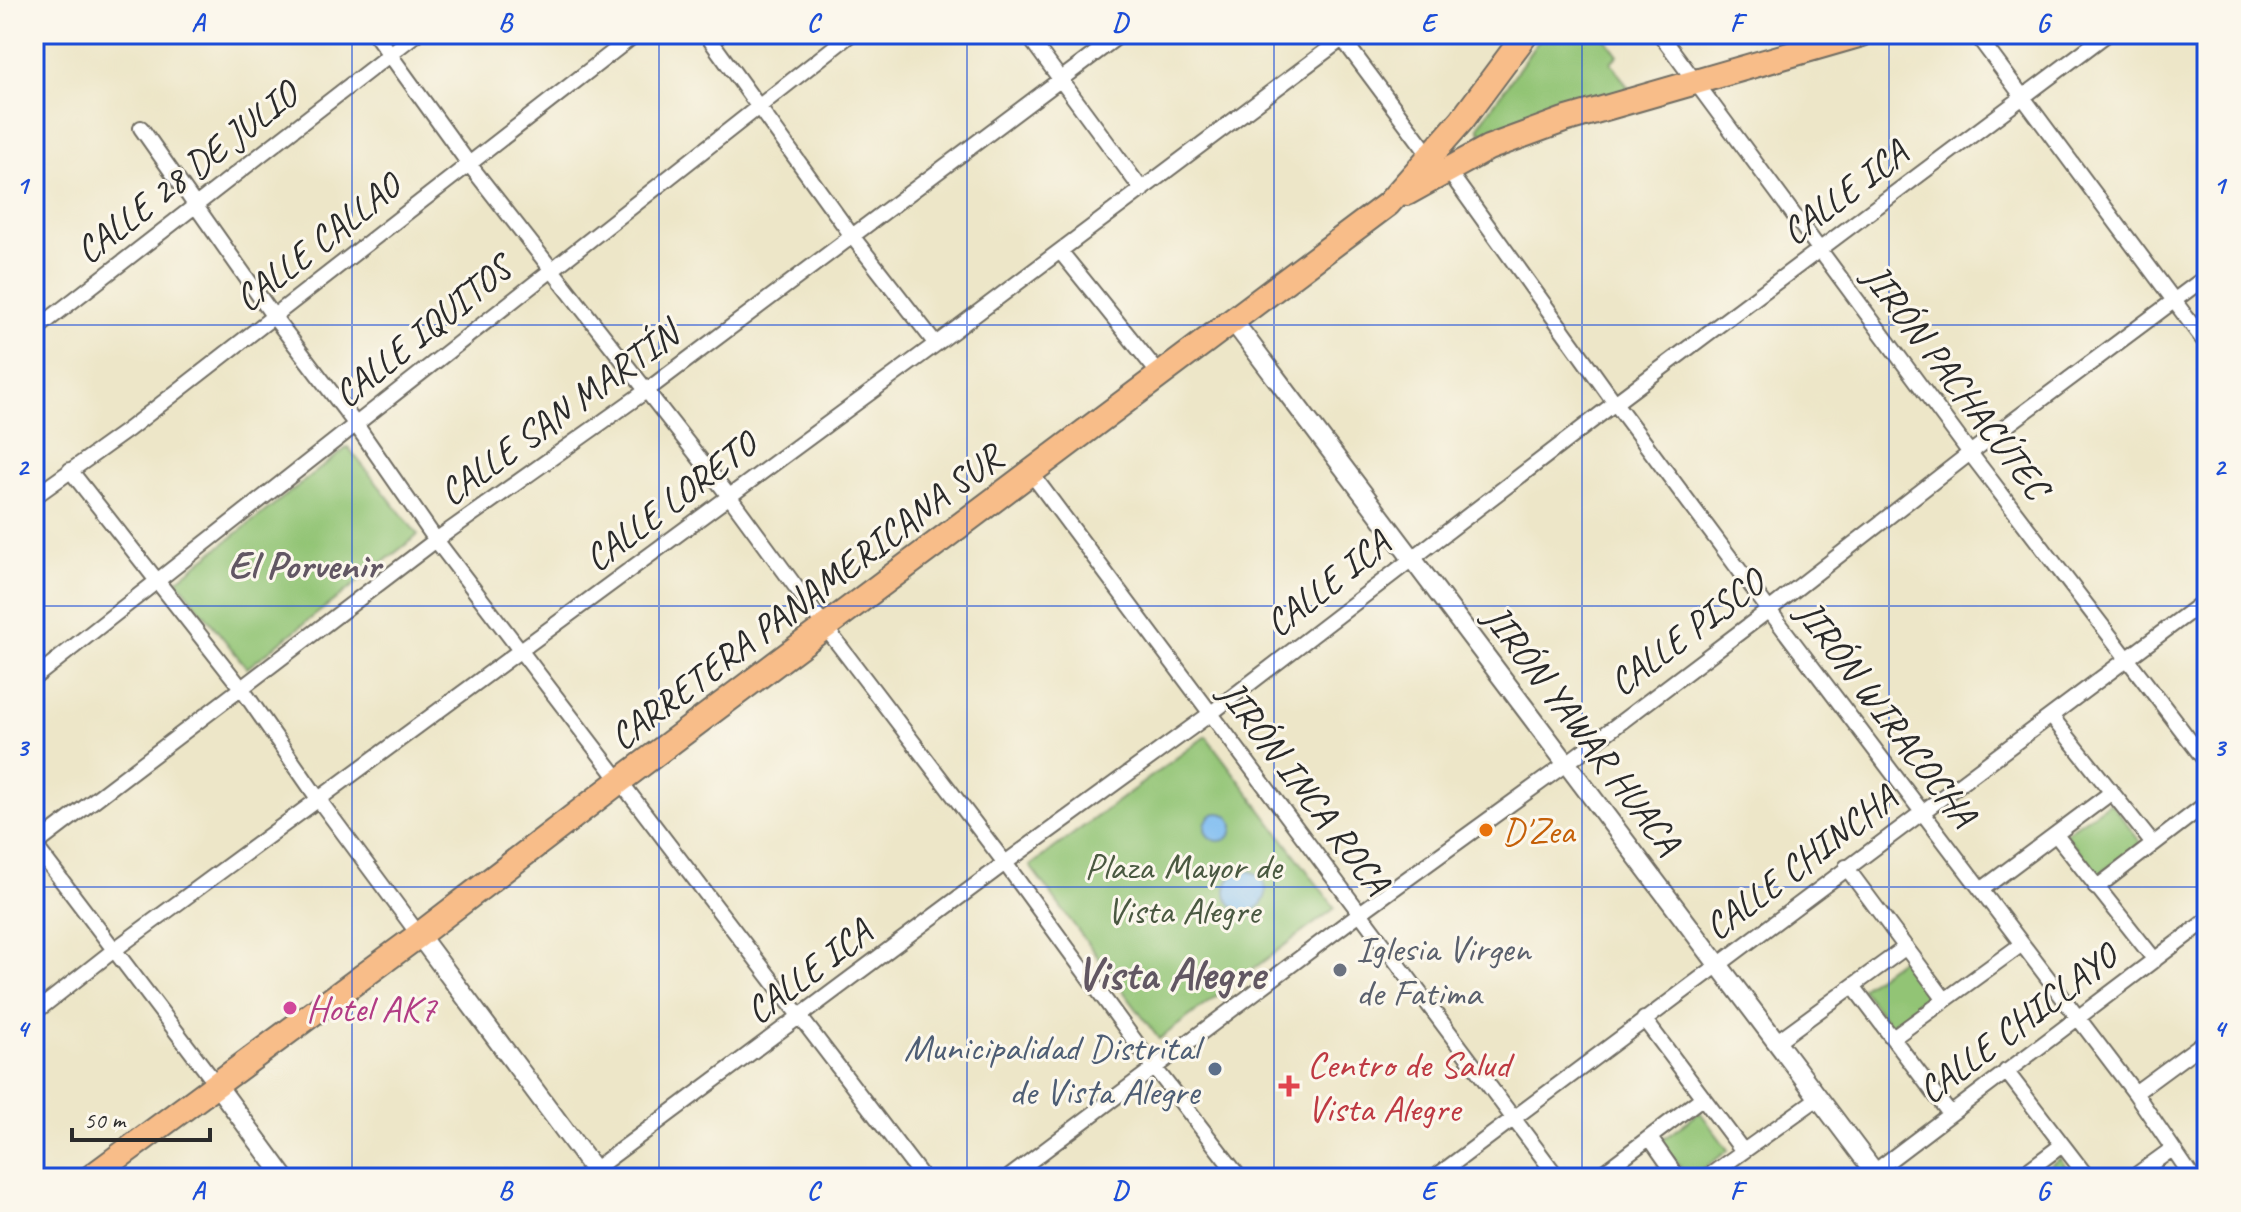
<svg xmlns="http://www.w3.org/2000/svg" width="2241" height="1212" font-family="Caveat,sans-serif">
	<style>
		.green { fill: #92c475; stroke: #5e7850; stroke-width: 2 }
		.water { fill: #7dbcf1; stroke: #54748e; stroke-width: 2 }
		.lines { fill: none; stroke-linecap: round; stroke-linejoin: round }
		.minor-casing { stroke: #6f6c62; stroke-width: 18 }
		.tertiary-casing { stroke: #6f6c62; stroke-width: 22 }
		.trunk-casing { stroke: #6f6c62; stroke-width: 28 }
		.minor { stroke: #fff; stroke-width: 14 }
		.tertiary { stroke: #fff; stroke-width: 18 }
		.trunk { stroke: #f8bd89; stroke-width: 24 }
		.grid { fill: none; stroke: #1d4ed8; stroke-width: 2; stroke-opacity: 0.55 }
		.food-dot { fill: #e8710a; stroke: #fbf7ec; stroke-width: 3 }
		.worship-dot { fill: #6b7280; stroke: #fbf7ec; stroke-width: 3 }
		.hotel-dot { fill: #d1479c; stroke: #fbf7ec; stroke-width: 3 }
		.service-dot { fill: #5c6f8a; stroke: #fbf7ec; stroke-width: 3 }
		.health-dot { fill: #e0444e; stroke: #fbf7ec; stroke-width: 3 }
		.labels { text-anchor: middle; stroke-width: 6; stroke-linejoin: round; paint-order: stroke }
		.street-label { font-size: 38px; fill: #2b2b2b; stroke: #fbf7ec }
		.food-label { font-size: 38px; fill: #c56008; stroke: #fbf7ec; text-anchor: start }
		.park-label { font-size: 38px; fill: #4a5941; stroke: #fbf7ec }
		.worship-label { font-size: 38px; fill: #5b616d; stroke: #fbf7ec; text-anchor: start }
		.hotel-label { font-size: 38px; fill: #b23c85; stroke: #fbf7ec; text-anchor: start }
		.service-label { font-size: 38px; fill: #4e5e75; stroke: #fbf7ec; text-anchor: end }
		.health-label { font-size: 38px; fill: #be3a42; stroke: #fbf7ec; text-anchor: start }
		.neighbourhood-label { font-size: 40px; font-weight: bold; fill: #625763; stroke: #fbf7ec }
		.district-label { font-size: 46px; font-weight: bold; fill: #625763; stroke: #fbf7ec }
		.neatline { fill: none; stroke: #1d4ed8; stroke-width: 3 }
		.grid-label { font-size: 26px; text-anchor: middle; font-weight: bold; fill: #1d4ed8 }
	</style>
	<rect width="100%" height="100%" fill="#fbf7ec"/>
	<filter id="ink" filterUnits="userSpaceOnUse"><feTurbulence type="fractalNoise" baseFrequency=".0125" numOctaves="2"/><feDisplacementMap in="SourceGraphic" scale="16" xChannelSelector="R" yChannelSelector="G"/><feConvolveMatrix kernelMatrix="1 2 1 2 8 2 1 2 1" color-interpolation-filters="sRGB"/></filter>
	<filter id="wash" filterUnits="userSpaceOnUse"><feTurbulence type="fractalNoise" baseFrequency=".006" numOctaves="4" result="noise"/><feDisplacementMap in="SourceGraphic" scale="32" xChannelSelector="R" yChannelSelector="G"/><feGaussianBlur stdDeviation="1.8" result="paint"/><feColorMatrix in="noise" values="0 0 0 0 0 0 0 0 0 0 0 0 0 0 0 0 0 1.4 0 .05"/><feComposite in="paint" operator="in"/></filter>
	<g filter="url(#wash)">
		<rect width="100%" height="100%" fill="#ede6c8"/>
		<!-- green -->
		<path class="green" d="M1543,34H1602L1618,55L1611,62L1629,89L1553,109L1489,133H1481L1478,127Z
			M348,447L418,535L247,668L177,580Z
			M1206,736L1335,908L1159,1039L1030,866Z
			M2110,802L2141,843L2097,876L2065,833Z
			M1905,956L1936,998L1892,1028L1861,988Z
			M1700,1112L1728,1150L1692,1178H1688L1661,1141Z
			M2060,1158L2074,1178H2033Z"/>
		<!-- water -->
		<path class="water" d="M1205 827a14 14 0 1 1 28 0a14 14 0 1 1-28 0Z
			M1226 891a20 20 0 1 1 40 0a20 20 0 1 1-40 0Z"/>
	</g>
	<g filter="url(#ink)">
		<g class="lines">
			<!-- minor casing -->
			<g class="minor-casing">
				<path id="minor" d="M375,34L469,164L729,496L826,628L1005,863L1154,1067L1240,1178
					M706,34L852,236L936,344
					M1027,34L1142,190
					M1339,34L1430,156
					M1660,34L1970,453L2207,763
					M1976,34L2207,345
					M141,128L274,317L357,426L436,540L923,1178
					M1447,169L1615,403L1769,610L2135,1093L2193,1178
					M1060,251L1160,375
					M34,331L416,34
					M70,470L242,689L319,800L419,935
					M1031,473L1558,1178
					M34,497L129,429L636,34
					M34,678C308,465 578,247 851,34
					M2051,716L2153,844
					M2056,835L2155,960
					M34,844L216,1084
					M34,846L436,540L646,391L1121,34
					M1846,867L1945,1000
					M2096,888L2207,803
					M1981,890L2112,792
					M1853,986L1950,1114
					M34,1013L114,950L936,344L1342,39
					M1644,1019L1743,1151
					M1893,1038L2022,944
					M1776,1042L1906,947
					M2006,1071L2088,1178
					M2135,1093L2207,1040
					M1650,1138L1678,1178
					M583,1178L1005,863L1210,714L1615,403L2107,34
					M1008,1178L1360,913L1567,763L1769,610L1970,453L2207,276
					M1434,1178L2207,599
					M1596,1178L1703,1097
					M1706,1178L1818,1098
					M1866,1178L2207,920
					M2018,1178L2062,1145
					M2132,1178L2172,1149"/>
			</g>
			<!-- tertiary casing -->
			<g class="tertiary-casing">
				<path id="tertiary" d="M1233,321L1879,1178
					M419,935L600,1178
					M216,1084L285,1178"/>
			</g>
			<!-- trunk casing -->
			<g class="trunk-casing">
				<path id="trunk" d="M1407,193L1488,148L1564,120L1862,34
					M90,1178L419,935L621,780L1388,204L1462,120L1526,34"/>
			</g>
			<!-- minor -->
			<use href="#minor" class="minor"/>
			<!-- tertiary -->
			<use href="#tertiary" class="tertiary"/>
			<!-- trunk -->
			<use href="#trunk" class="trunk"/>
		</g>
	</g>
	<!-- grid -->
	<path class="grid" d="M352,34V1178M659,34V1178M967,34V1178M1274,34V1178M1582,34V1178M1889,34V1178M34,325H2207M34,606H2207M34,887H2207"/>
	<!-- markers -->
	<circle class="food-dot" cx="1486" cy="830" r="8"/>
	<circle class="worship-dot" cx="1340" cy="970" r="8"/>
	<circle class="hotel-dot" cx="290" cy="1008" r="8"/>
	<circle class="service-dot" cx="1215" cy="1069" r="8"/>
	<path class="health-dot" d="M1285 1074h8v8h8v8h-8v8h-8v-8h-8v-8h8z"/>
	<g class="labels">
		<!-- street labels -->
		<g class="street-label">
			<text transform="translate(186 172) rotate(-38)" y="13">CALLE 28 DE JULIO</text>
			<text transform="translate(1844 192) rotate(-37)" y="13">CALLE ICA</text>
			<text transform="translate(317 242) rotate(-38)" y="13">CALLE CALLAO</text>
			<text transform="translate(422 331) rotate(-39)" y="13">CALLE IQUITOS</text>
			<text transform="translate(1957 381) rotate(53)" y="13">JIRÓN PACHACÚTEC</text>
			<text transform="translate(558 413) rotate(-36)" y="13">CALLE SAN MARTÍN</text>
			<text transform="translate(670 501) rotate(-37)" y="13">CALLE LORETO</text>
			<text transform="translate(1327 583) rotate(-38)" y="13">CALLE ICA</text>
			<text transform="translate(805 597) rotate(-37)" y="13">CARRETERA PANAMERICANA SUR</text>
			<text transform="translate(1686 632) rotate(-37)" y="13">CALLE PISCO</text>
			<text transform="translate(1887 713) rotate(53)" y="13">JIRÓN WIRACOCHA</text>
			<text transform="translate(1583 729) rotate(53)" y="13">JIRÓN YAWAR HUACA</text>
			<text transform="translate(1305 787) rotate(53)" y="13">JIRÓN INCA ROCA</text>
			<text transform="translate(1800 862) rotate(-37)" y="13">CALLE CHINCHA</text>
			<text transform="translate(808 971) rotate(-37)" y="13">CALLE ICA</text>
			<text transform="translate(2017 1023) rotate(-37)" y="13">CALLE CHICLAYO</text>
		</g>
		<!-- food labels -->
		<g class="food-label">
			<text x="1502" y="843">D'Zea</text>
		</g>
		<!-- park labels -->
		<g class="park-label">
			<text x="1183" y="879">Plaza Mayor de<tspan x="1183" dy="44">Vista Alegre</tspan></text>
		</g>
		<!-- worship labels -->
		<g class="worship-label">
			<text x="1356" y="961">Iglesia Virgen<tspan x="1356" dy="44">de Fatima</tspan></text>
		</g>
		<!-- hotel labels -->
		<g class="hotel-label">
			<text x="306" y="1021">Hotel AK7</text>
		</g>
		<!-- service labels -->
		<g class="service-label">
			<text x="1199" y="1060">Municipalidad Distrital<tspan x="1199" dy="44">de Vista Alegre</tspan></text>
		</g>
		<!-- health labels -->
		<g class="health-label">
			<text x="1307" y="1077">Centro de Salud<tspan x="1307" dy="44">Vista Alegre</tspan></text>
		</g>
		<!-- neighbourhood labels -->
		<g class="neighbourhood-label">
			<text x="304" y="578">El Porvenir</text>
		</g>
		<!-- district labels -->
		<g class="district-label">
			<text x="1170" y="989">Vista Alegre</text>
		</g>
	</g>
	<!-- margin -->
	<rect width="2241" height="1212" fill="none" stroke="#fbf7ec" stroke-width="88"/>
	<!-- scale -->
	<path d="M72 1128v12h138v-12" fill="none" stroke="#2b2b2b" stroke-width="4"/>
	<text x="84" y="1128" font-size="24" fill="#2b2b2b" stroke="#fbf7ec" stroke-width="6" paint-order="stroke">50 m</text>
	<rect x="44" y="44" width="2153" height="1124" class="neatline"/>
	<g class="grid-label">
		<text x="198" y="31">A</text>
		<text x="505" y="31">B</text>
		<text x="813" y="31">C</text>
		<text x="1120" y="31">D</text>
		<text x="1428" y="31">E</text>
		<text x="1736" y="31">F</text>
		<text x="2043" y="31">G</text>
		<text x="22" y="194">1</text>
		<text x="2219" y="194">1</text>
		<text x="22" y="475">2</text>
		<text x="2219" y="475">2</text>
		<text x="22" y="756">3</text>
		<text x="2219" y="756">3</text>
		<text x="22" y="1037">4</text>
		<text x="2219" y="1037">4</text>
		<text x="198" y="1199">A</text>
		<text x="505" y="1199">B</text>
		<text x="813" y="1199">C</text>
		<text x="1120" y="1199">D</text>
		<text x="1428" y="1199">E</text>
		<text x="1736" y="1199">F</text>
		<text x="2043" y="1199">G</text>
	</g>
</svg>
